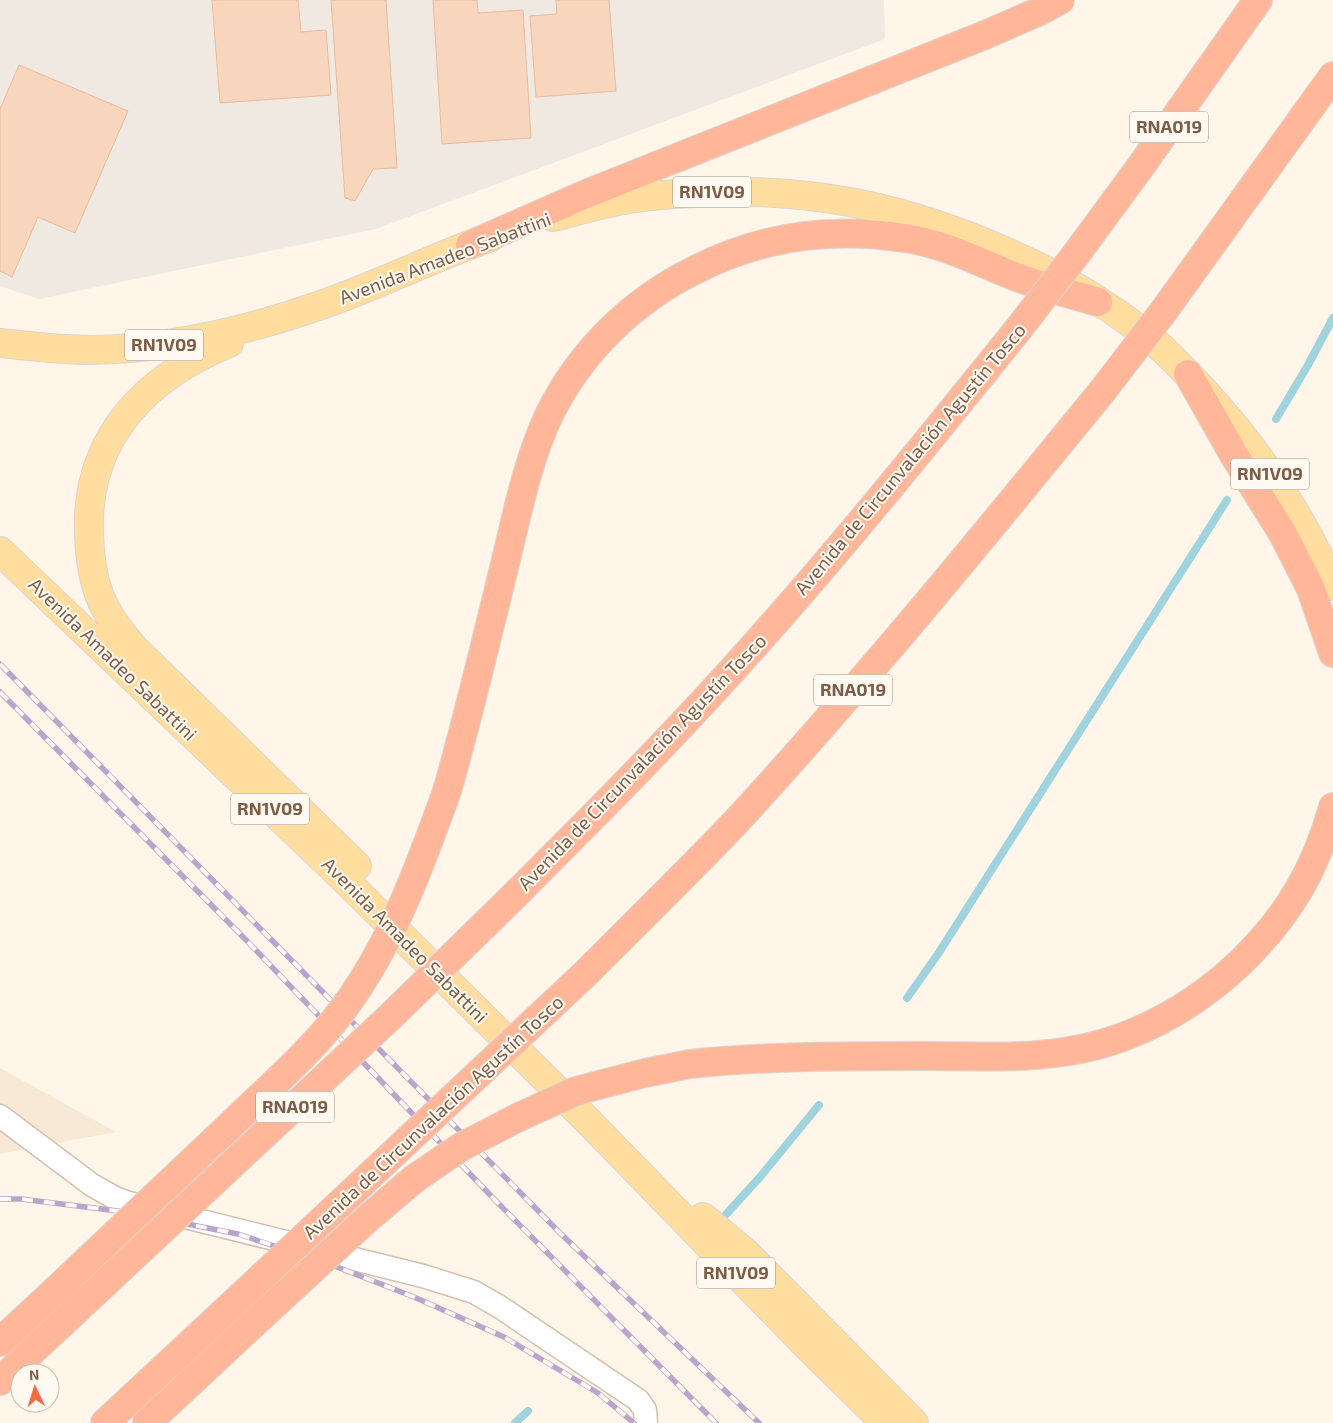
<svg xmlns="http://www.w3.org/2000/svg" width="1333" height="1423" font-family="'Exo 2',sans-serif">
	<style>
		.residential { fill: #f7e9d6 }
		.industrial { fill: #efe9e2 }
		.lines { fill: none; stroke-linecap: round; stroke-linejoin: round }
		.stream { stroke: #9fd4df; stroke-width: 8 }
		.building { fill: #f8d5bd; stroke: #ecbb9b }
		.minor-casing { stroke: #d5c0af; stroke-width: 25 }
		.primary-casing { stroke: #ddd5cf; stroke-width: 30 }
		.motorway-casing { stroke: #ddd5cf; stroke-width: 30 }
		.minor { stroke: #fff; stroke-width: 22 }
		.primary { stroke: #ffdd9f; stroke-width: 28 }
		.motorway { stroke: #ffb699; stroke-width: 28 }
		.rail-casing { stroke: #baa4cc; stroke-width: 5.5 }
		.rail { stroke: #fffaf1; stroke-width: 4; stroke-dasharray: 11; stroke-linecap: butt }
		.motorway-bridge-casing { stroke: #ddd5cf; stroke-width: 30; stroke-linecap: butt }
		.motorway-bridge { stroke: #ffb699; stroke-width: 28 }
		.labels { text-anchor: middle; stroke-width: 4; stroke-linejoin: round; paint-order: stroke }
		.shield { fill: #fffaf1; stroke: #a48b7b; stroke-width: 1 }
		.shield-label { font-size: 18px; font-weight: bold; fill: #7d5c48 }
		.street-label { font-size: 19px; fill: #7d5c48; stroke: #fffaf1 }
	</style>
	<rect width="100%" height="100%" fill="#fff6e9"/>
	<!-- residential -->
	<path class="residential" d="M0,1068L116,1132L0,1154Z"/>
	<!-- industrial -->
	<path class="industrial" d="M0,0H884L885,39L376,229L39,299L0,286Z"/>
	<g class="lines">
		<!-- stream -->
		<path class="stream" d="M1276,419L1308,365L1333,318
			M907,998L938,954L1227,500
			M719,1222L760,1177L819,1105
			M515,1423L528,1411"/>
	</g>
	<!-- building -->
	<path class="building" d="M212,0H298L301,32L326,30L331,95L220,103Z
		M331,0H386L397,168L373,169L355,201L345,198Z
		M433,0H477L478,13L523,10L531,138L442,144Z
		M556,0H609L616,91L536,97L530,16L557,14Z
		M19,65L128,111L75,233L38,217L12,277L0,271V109Z"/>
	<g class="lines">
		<!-- minor casing -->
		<g class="minor-casing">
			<path id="minor" d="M0,1116L92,1185L115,1198L129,1203L423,1276L474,1292L500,1307L638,1400L645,1410L646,1423"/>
		</g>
		<!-- primary casing -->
		<g class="primary-casing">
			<path id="primary" d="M553,217C581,210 608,202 636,198C655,195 674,194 693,193C808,186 907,207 1011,254C1062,277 1113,307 1156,343C1172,357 1188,374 1203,390C1259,451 1299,511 1333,586
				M0,343C30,346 61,350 91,350C170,349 247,331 321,305C379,285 434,257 491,237
				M229,343C145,378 85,438 89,535C91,585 101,611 134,648L357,866
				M0,551L342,877L588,1121L804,1343L885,1423
				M703,1217L746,1253L914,1423"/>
		</g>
		<!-- motorway casing -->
		<g class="motorway-casing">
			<path id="motorway" d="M470,245L586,194L985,35L1040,11L1060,0
				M1077,253L1141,166L1258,0
				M1163,312L1333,76
				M1188,374L1234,455L1283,534L1311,589L1333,653
				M447,791C468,718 485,645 503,572C516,520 526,464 549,415C580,352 632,301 695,270C761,236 831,227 904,238C943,243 978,262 1014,276C1041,287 1070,294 1098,302
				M511,899C594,816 676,734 754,646C846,543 933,435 1020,327
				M584,975C634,925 685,875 734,824C863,684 984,536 1104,389
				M690,1064C767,1056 845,1056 923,1056C970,1056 1017,1059 1063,1052C1130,1043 1193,1008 1241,962C1288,916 1315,871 1333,807
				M0,1342L55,1291
				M0,1381L74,1312
				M105,1423L234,1303
				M147,1423L252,1325"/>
		</g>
		<!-- minor -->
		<use href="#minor" class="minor"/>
		<!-- primary -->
		<use href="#primary" class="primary"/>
		<!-- motorway -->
		<use href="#motorway" class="motorway"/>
		<!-- rail casing -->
		<g class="rail-casing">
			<path id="rail" d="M0,664L561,1234L759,1423
				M0,692L248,942L495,1200L716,1423
				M0,1199H21L126,1212L238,1234L332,1265L414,1297L504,1337L598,1393L634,1423"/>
		</g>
		<!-- rail -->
		<use href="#rail" class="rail"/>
		<!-- motorway-bridge casing -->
		<g class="motorway-bridge-casing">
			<path id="motorway-bridge" d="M1020,327L1077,253
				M1104,389L1163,312
				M55,1291C115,1234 176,1177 236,1120C273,1084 313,1050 344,1008C392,943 420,866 447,791
				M234,1303L584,975
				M74,1312L391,1016L511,899
				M252,1325L366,1220L414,1179L461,1147L517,1118L576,1091L645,1073L690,1064"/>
		</g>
		<!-- motorway-bridge -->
		<use href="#motorway-bridge" class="motorway-bridge"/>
	</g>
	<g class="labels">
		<!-- shield labels -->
		<g class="shield">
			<rect x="1130" y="111.5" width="78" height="31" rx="4"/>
			<rect x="673" y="176.5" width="78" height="31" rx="4"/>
			<rect x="125" y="329.5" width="78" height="31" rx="4"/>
			<rect x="1231" y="458.5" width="78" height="31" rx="4"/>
			<rect x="814" y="674.5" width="78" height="31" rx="4"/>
			<rect x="231" y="793.5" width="78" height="31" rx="4"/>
			<rect x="256" y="1091.5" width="78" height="31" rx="4"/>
			<rect x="697" y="1257.5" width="78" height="31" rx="4"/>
		</g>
		<g class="shield-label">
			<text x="1169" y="133">RNA019</text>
			<text x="712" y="198">RN1V09</text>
			<text x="164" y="351">RN1V09</text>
			<text x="1270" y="480">RN1V09</text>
			<text x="853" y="696">RNA019</text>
			<text x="270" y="815">RN1V09</text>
			<text x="295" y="1113">RNA019</text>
			<text x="736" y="1279">RN1V09</text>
		</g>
		<!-- street labels -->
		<g class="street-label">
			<text transform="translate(445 258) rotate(-21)" y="7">Avenida Amadeo Sabattini</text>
			<text transform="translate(910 459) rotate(-50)" y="7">Avenida de Circunvalación Agustín Tosco</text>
			<text transform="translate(113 659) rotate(44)" y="7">Avenida Amadeo Sabattini</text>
			<text transform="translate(642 762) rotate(-46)" y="7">Avenida de Circunvalación Agustín Tosco</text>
			<text transform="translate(405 940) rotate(45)" y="7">Avenida Amadeo Sabattini</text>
			<text transform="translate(433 1117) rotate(-43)" y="7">Avenida de Circunvalación Agustín Tosco</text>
		</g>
	</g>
	<!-- north arrow -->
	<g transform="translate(35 1388) rotate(356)"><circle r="24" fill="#fffaf1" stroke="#cbbbad"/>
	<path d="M0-4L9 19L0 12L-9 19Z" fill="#f66c41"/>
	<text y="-8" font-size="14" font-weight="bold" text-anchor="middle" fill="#7d5c48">N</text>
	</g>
</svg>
